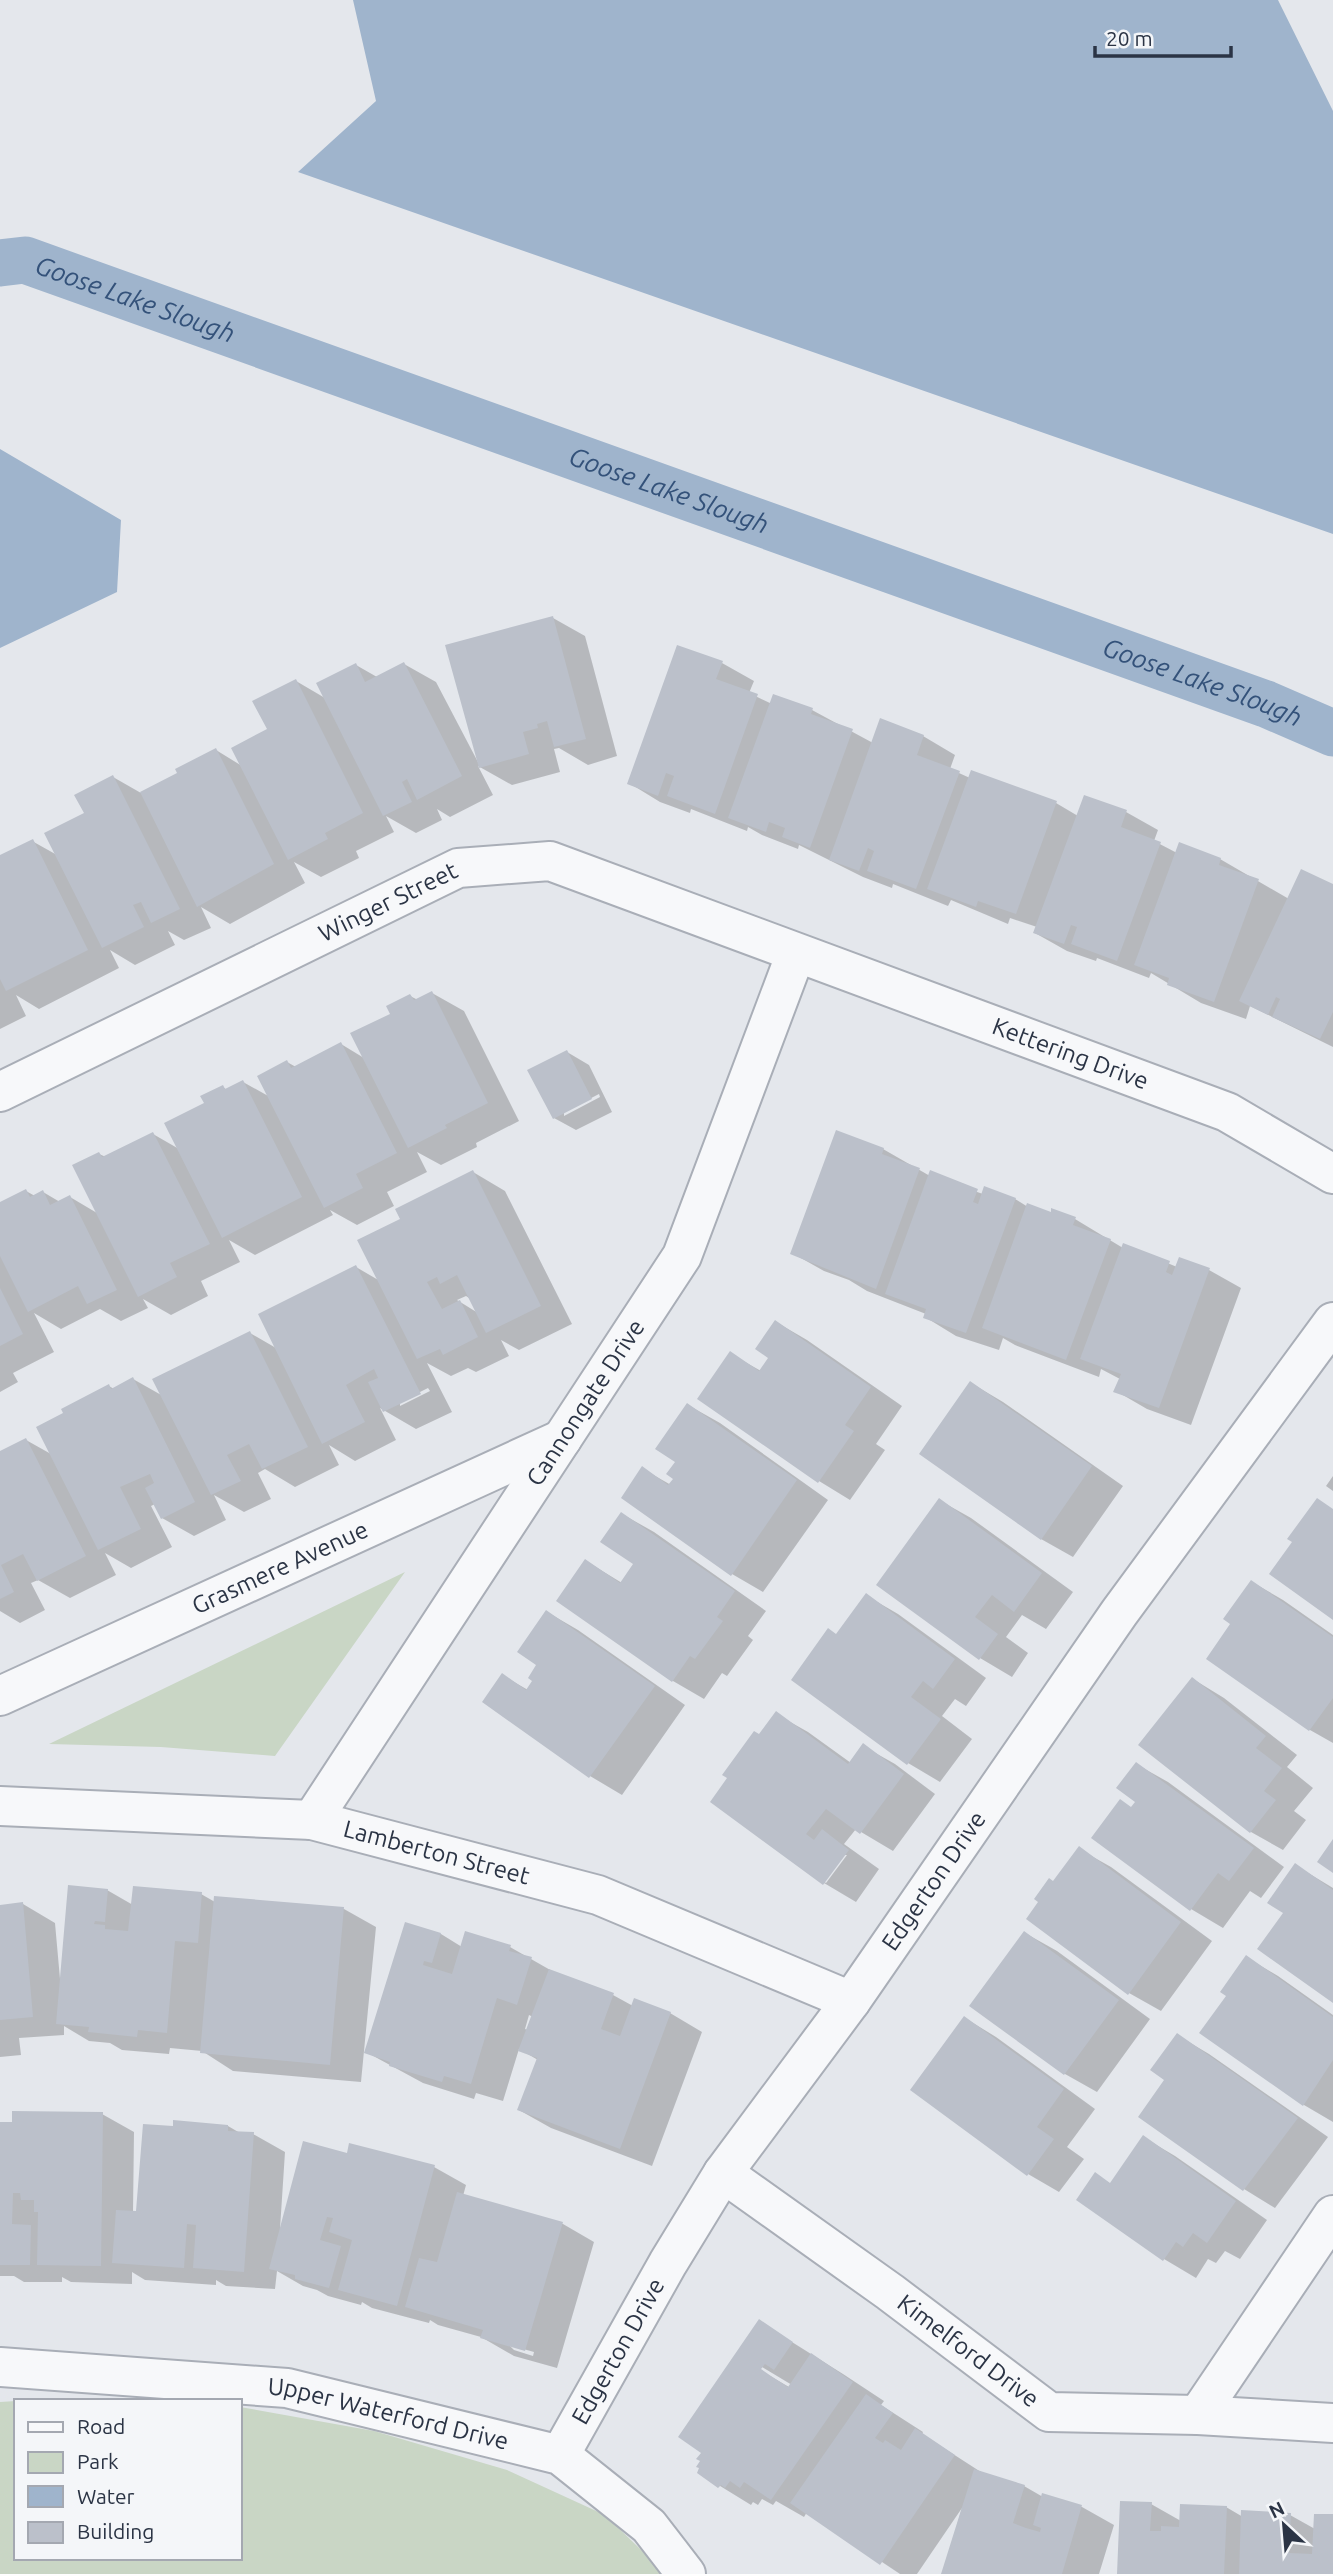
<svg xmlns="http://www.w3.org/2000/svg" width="1333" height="2574" font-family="Ubuntu,sans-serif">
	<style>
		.green { fill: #c9d6c5 }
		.water { fill: #9fb4cc }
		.shadow { fill: #0003; fill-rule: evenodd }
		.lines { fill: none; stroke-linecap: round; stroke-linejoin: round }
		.canal { stroke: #9fb4cc; stroke-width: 47 }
		.building { fill: #bbc0ca }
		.minor-casing { stroke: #a9aeb7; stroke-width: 42 }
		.minor { stroke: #f7f8fa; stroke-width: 38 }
		.labels { text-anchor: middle; stroke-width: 5; stroke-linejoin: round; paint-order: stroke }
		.street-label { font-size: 24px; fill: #2b3445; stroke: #f4f6f9 }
		.water-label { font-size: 26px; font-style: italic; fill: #34527a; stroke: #f4f6f9 }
	</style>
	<rect width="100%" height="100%" fill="#e4e7ec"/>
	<!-- green -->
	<path class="green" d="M405,1572L275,1756L161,1747L49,1744Z
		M16,2401V2558H240V2407L374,2431L507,2470L605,2515L666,2574H0V2402Z"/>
	<!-- water -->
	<path class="water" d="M353,0H1278L1333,111V534L298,172L376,101Z
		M0,449L121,520L117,592L0,648Z"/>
	<!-- shadow -->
	<path class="shadow" d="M553,618L585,636L617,756L588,765L559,748L554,749L560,772L512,785L478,766L493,795L450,817L437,809L442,820L416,833L386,816L394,832L356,851L359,858L321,877L294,862L305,883L230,924L201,907L211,928L184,940L168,931L175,945L135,965L110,950L119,968L39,1009L16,995L26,1016L0,1029V857L32,841L57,855L113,777L141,793L179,774L216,750L242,766L270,730L296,681L325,698L356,665L377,677L404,664L436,682L479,764Z
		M722,663L754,681L749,693L772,704L774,696L812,710L873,743L923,736L955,755L950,769L970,778L1056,803L1078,816L1126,812L1158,830L1154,841L1177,853L1220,859L1289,899L1333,886V1047L1250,1006L1246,1019L1201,1003L1151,973L1149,978L1097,958L1096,961L1067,951L1035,933L1037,927L1010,918L1008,924L951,900L948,906L893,884L892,888L863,877L799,845L798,849L762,835L748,827L747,831L691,809L690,813L660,802L629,783Z
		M432,993L464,1011L519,1121L476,1143L477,1147L441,1165L417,1152L427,1172L387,1192L394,1206L357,1225L330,1210L333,1215L255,1255L229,1240L240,1262L201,1281L208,1296L171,1315L143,1299L148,1308L121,1321L100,1309L61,1329L34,1313L54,1352L13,1373L18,1382L0,1392V1204L26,1191L35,1196L43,1192L60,1202L70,1197L97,1213L99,1154L106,1157L153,1134L179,1149L206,1104L223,1087L227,1090L243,1082L270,1097L287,1062L296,1067L341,1044L364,1058L392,1014L410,996L418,1000Z
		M567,1052L589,1065L612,1112L576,1130L554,1118ZM599,1094L600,1097L564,1116V1112Z
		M883,1149L930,1176L983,1194L1015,1199L1028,1207L1075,1219L1123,1248L1124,1245L1177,1267L1209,1270L1241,1288L1191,1425L1147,1409L1116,1391L1120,1379L1101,1369L1099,1377L1015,1345L1003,1338L999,1350L956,1336L925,1317L926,1314L867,1291L849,1280L824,1271L792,1253Z
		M473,1172L505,1191L572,1324L519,1350L501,1340L509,1356L476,1372L468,1368L451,1376L427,1363L452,1412L416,1429L380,1408L396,1440L355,1461L329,1445L339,1465L295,1487L265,1469L258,1473L271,1499L244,1512L214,1495L226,1520L194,1536L162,1518L155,1504L151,1506L172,1547L131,1568L105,1553L116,1575L70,1598L38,1580L31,1583L45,1610L20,1623L0,1611V1453L26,1440L51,1454L109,1386L114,1389L133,1379L163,1396L250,1333L276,1348L356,1267L380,1281L402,1220ZM466,1296L472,1300L478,1313L457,1300ZM428,1388L430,1391L400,1406V1402Z
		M776,1322L807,1340L902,1406L876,1444L885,1450L850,1500L819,1481L731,1354L761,1371L770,1358Z
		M971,1383L1003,1402L1123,1486L1073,1557L1041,1539Z
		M688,1405L720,1423L828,1500L763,1592L732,1574L643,1469L671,1485L675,1479Z
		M1333,1476V1491L1326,1486Z
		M939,1500L971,1518L1073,1592L1046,1629L1022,1615L1006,1637L1028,1653L1012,1677L980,1658Z
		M622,1514L654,1532L766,1611L748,1636L753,1640L727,1676L722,1673L704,1699L673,1681L586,1561L622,1583L635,1564Z
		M1252,1582L1283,1600L1333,1635V1743L1310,1730L1208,1658L1233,1624Z
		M867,1596L898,1614L986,1678L966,1706L955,1699L942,1716L972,1739L940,1782L908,1763L793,1680L837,1635Z
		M547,1612L578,1630L685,1705L622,1795L590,1776L502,1675L528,1690L535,1680Z
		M1193,1679L1224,1698L1297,1755L1287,1767L1313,1788L1294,1811L1306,1820L1283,1850L1251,1832Z
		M776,1714L808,1732L851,1763L863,1746L895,1764L935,1794L893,1851L856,1829L844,1844L879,1869L856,1902L824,1883L760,1736ZM843,1855H847L826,1883L823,1881Z
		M1136,1764L1168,1782L1284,1867L1261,1898L1250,1891L1223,1928L1191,1909L1094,1838L1133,1808L1137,1802Z
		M1079,1849L1111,1867L1212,1941L1161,2011L1129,1993L1054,1883Z
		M1295,1865L1333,1888V2000L1285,1913Z
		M107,1890L133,1905L201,1894L215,1902L216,1897L344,1909L376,1927L361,2082L233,2071L202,2051L170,2048L169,2054L122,2050L110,2043L89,2041L64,2026V2035L19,2038L21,2055L0,2057V1906L23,1904L55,1923L60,1979H62Z
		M406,1924L441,1934L462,1947H510L559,1975L613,1995L633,2006L670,2013L702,2032L652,2166L551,2128L519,2110L538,2060L519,2049L503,2101L476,2093L474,2099L423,2083L366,2052ZM529,2015L533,2017L528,2030L525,2029Z
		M1025,1933L1057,1951L1150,2019L1097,2092L1065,2074L972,2006Z
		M1246,1957L1278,1976L1333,2015V2122L1304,2105L1228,1995Z
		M965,2018L996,2037L1095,2109L1067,2147L1084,2159L1059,2192L1028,2174Z
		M1177,2035L1209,2054L1328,2137L1275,2208L1244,2189L1166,2080Z
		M102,2114L134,2132L133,2213H138L174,2128L228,2126L240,2133L253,2134L285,2152L280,2229L348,2155L434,2167L466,2185L463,2196L563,2224L594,2242L557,2368L514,2356L481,2337L438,2325L430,2320L429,2323L372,2308L362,2302L361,2305L328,2296L317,2290L303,2286L277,2271L275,2289L226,2286L216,2280V2285L145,2280L132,2272V2284L71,2282L62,2277V2282H24L14,2276H0V2124ZM509,2345L534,2352L533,2356L514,2350Z
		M1143,2137L1175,2156L1267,2220L1240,2259L1225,2251L1216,2263L1208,2259L1196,2278L1164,2259L1096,2175L1111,2184Z
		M760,2322L843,2374L884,2401L881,2405L923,2432L922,2434L984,2474L1024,2486L1043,2497V2495L1082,2507L1114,2525L1099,2574H943L962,2508L917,2574H900L807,2512L804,2517L776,2501L773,2505L762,2499L758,2505L753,2502L751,2505L699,2473ZM762,2367L792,2385L789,2387L760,2370Z
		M1151,2504L1181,2521L1226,2507L1243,2517L1290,2515L1315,2529L1333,2516V2574H1118Z"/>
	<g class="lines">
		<!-- canal -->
		<path class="canal" id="s1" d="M0,263L25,260L1266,704L1333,733"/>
	</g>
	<!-- building -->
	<path class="building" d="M553,616L586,739L554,747L547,721L537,724L538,728L523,732L529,754L479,768L445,645Z
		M677,645L723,661L716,679L758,694L715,814L667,796L674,776L666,773L658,796L627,784Z
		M404,662L462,776L417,800L407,779L402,782L412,802L383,816L316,683L356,663L365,682Z
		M296,679L363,813L325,833L328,839L288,860L231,748L267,729L252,701Z
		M773,694L813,708L811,714L853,729L810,848L782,837L785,828L769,822L766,832L728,818Z
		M880,718L924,735L917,755L960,771L916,889L867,871L874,851L868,848L859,871L829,860Z
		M216,748L274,864L197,907L140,792L177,773L175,769Z
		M971,770L1057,801L1016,914L978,901L976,907L927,889Z
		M113,775L180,909L151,923L141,902L133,905L144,927L102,948L44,833L84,813L74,795Z
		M1084,795L1127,810L1121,827L1161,842L1117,961L1071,944L1077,927L1071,925L1064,944L1033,933Z
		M33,839L88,950L6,991L0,979V855Z
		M1179,842L1221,858L1219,865L1259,879L1214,1002L1167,985L1169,978L1134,965Z
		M1301,869L1333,884V1012L1320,1039L1272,1017L1280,999L1276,997L1268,1015L1239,1001Z
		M432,991L488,1103L445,1125L447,1128L408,1148L350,1033L390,1014L386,1006L410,994L414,1000Z
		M341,1042L397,1153L356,1174L363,1188L324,1208L257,1076L287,1060L291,1068Z
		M567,1050L592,1099L553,1119L527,1070Z
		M243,1080L302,1197L222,1238L164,1123L204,1103L200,1096L223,1085L225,1089Z
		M836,1130L884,1148L882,1154L920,1168L876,1289L790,1254Z
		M153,1132L210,1244L170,1263L177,1277L138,1297L72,1165L99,1152L102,1157Z
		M473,1170L541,1306L486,1333L457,1275L440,1284L437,1277L427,1282L442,1309L460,1300L478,1337L443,1355L440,1349L417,1359L357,1240L400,1219L395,1209Z
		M930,1170L978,1189L973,1202L978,1204L984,1186L1016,1198L966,1333L923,1318L926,1309L885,1294Z
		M26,1189L30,1197L43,1190L50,1205L70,1195L117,1290L87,1304L78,1286L28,1312L0,1256V1202Z
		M1027,1203L1051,1212V1208L1076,1217L1073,1225L1111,1239L1066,1360L982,1328Z
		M1123,1243L1170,1261L1166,1272L1172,1275L1179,1257L1210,1268L1159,1408L1113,1392L1121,1374L1080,1359Z
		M356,1265L421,1394L383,1412L368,1382L378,1378L374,1369L363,1375L346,1385L365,1422L322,1444L258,1314Z
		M0,1288L23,1334L0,1346Z
		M775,1320L871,1387L845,1425L854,1431L818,1483L697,1399L730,1351L759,1371L768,1358L755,1349Z
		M250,1331L308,1447L262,1469L249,1444L227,1455L241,1481L211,1495L152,1379Z
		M133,1377L195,1502L161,1519L145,1488L154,1483L150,1474L120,1487L141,1529L98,1550L36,1427L63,1413L61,1409L109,1384L111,1389Z
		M970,1381L1092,1466L1041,1540L919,1454Z
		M687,1403L797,1480L731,1576L621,1498L642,1466L668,1485L673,1479L666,1474L675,1462L655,1449Z
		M26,1438L86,1556L37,1581L23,1554L1,1565L14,1592L0,1599V1451Z
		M939,1498L1042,1573L1014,1612L992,1595L975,1617L998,1634L979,1660L876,1585Z
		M1317,1498L1333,1509V1620L1269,1574L1292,1542L1287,1539Z
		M621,1512L735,1591L717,1617L723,1621L695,1659L690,1656L672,1682L556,1601L585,1559L620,1583L633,1564L600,1542Z
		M1251,1580L1333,1637V1698L1309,1731L1206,1659L1230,1624L1223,1619Z
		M866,1593L955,1659L933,1689L923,1681L911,1697L941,1719L907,1765L791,1680L828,1628L836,1634Z
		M546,1610L655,1686L589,1778L482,1702L502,1673L526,1690L532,1681L528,1678L536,1665L517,1652Z
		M1192,1677L1266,1736L1256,1748L1282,1768L1264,1791L1276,1800L1250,1833L1138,1745Z
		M776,1711L848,1764L863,1743L904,1774L860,1834L826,1809L806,1834L814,1840L822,1829L849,1850L823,1885L710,1802L727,1778L722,1775L754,1731L759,1734Z
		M1136,1762L1254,1848L1229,1881L1218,1873L1190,1911L1091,1838L1120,1799L1131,1807L1135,1802L1116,1788Z
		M1333,1839V1873L1317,1862Z
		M1079,1846L1181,1922L1128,1995L1026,1919L1038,1902L1034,1899L1049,1878L1053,1881Z
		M1295,1863L1333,1890V2003L1257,1949L1283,1913L1267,1903Z
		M68,1885L108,1889L105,1922L95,1921L94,1924L105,1925V1929L128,1931L133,1886L202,1892L198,1943L175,1941L167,2033L138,2030L137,2037L88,2032L89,2027L56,2024Z
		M214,1896L344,1907L330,2065L200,2053Z
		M23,1902L33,2017L0,2020V1905Z
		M405,1922L441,1933L432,1963L424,1961L423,1965L452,1974L465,1931L511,1945L509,1951L532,1957L517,2005L497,1998L471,2084L444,2076L442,2082L389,2066L390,2062L364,2053Z
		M1024,1931L1119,2000L1064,2075L969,2006Z
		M1246,1955L1333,2017V2060L1303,2106L1199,2033L1226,1996L1220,1992Z
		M549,1969L614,1993L601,2029L620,2036L634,1998L671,2012L620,2149L517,2110L537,2058L518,2051Z
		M964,2016L1064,2089L1037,2127L1054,2139L1027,2176L910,2090Z
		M1177,2033L1298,2118L1243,2191L1138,2117L1164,2080L1150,2070Z
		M12,2111L103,2112L101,2266L37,2265L38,2212H34V2200H21L20,2193H13L12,2224L31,2225L30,2265H0V2122H12Z
		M173,2120L228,2125V2131L254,2132L244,2272L193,2268L196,2225L187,2224L184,2268L112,2263L116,2210L136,2211L143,2124L173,2126Z
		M1143,2135L1236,2201L1207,2243L1193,2233L1183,2247L1176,2242L1163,2261L1076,2200L1095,2172L1110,2183Z
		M303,2141L347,2153L349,2143L435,2165L397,2306L338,2290L352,2240L329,2232L333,2218L327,2217L320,2240L341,2246L329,2288L295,2279V2275L269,2269Z
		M457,2192L563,2222L525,2351L480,2338L483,2330L405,2307L419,2258L437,2262Z
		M759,2319L793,2342L774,2370L765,2364L761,2369L771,2376L788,2387L811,2353L853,2382L771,2500L744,2482L740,2488L730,2481L725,2488L721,2485L718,2488L697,2473L699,2468L696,2467L700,2461L696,2459L701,2453L678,2437Z
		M866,2394L893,2413L875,2438L883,2443L885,2440L901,2450L915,2428L955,2455L880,2565L790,2503Z
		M974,2469L1025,2485L1013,2523L1026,2528L1040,2532L1041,2528L1033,2525L1042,2493L1082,2505L1062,2574H941Z
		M1120,2501L1152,2502L1150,2531H1161V2526L1179,2527L1180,2504L1227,2506L1224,2574H1117Z
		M1241,2510L1291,2513L1289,2553L1312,2554L1314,2514H1333V2574H1239Z"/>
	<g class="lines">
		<!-- minor casing -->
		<g class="minor-casing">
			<g id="minor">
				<path id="s2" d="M0,1092L458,868L550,861L1227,1112L1333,1174"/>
				<path id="s3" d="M0,1696L562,1439"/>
				<path id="s4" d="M0,1806L312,1820L598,1895L851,2001"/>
				<path id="s5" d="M312,1820L682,1256L796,953"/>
				<path id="s6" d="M723,2173L890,2292L1049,2412L1198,2415L1333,2423"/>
				<path id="s7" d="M0,2367L287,2388L560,2455L649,2526L686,2574"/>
				<path d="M1198,2415L1333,2215"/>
				<path id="s8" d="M560,2455L668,2263L723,2173L851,2001L1119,1613L1333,1322"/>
			</g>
		</g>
		<!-- minor -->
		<use href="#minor" class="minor"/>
	</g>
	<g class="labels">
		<!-- street labels -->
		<g class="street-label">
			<text dy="8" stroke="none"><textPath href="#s2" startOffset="432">Winger Street</textPath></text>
			<text dy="8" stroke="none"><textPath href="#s2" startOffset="1157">Kettering Drive</textPath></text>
			<text dy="8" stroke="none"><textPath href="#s5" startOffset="499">Cannongate Drive</textPath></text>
			<text dy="8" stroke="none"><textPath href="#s3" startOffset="308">Grasmere Avenue</textPath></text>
			<text dy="8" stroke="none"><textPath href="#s4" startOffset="441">Lamberton Street</textPath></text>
			<text dy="8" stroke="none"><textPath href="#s8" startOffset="686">Edgerton Drive</textPath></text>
			<text dy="8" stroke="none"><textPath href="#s6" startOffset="303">Kimelford Drive</textPath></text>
			<text dy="8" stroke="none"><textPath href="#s8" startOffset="119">Edgerton Drive</textPath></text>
			<text dy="8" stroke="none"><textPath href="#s7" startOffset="392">Upper Waterford Drive</textPath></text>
		</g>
		<!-- water labels -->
		<g class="water-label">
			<text dy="9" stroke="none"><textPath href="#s1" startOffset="142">Goose Lake Slough</textPath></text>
			<text dy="9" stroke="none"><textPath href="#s1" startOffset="709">Goose Lake Slough</textPath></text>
			<text dy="9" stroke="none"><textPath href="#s1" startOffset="1276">Goose Lake Slough</textPath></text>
		</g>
	</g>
	<!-- legend -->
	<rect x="14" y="2399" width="228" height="161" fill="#f4f6f9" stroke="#a4a8b1" stroke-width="2"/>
	<rect x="28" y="2422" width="35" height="10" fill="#f7f8fa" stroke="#a4a8b1" stroke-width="2"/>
	<text x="77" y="2434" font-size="21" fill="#2b3445">Road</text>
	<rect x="28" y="2452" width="35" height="21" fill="#c9d6c5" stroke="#a4a8b1" stroke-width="2"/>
	<text x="77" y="2469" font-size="21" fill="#2b3445">Park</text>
	<rect x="28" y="2486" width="35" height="21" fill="#9fb4cc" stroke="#a4a8b1" stroke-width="2"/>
	<text x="77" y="2504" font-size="21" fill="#2b3445">Water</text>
	<rect x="28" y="2522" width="35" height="21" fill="#bbc0ca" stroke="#a4a8b1" stroke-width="2"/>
	<text x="77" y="2539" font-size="21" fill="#2b3445">Building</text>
	<!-- north arrow -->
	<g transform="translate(1284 2525) rotate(334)" stroke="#f4f6f9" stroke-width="5" paint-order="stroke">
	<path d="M0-5L12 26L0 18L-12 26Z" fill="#2b3445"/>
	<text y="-10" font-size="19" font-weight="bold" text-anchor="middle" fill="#2b3445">N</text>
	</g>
	<!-- scale -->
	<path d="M1095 46v10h136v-10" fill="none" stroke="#2b3445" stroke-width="3.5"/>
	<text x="1106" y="46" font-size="21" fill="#2b3445" stroke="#f4f6f9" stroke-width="5" paint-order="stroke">20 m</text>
</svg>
